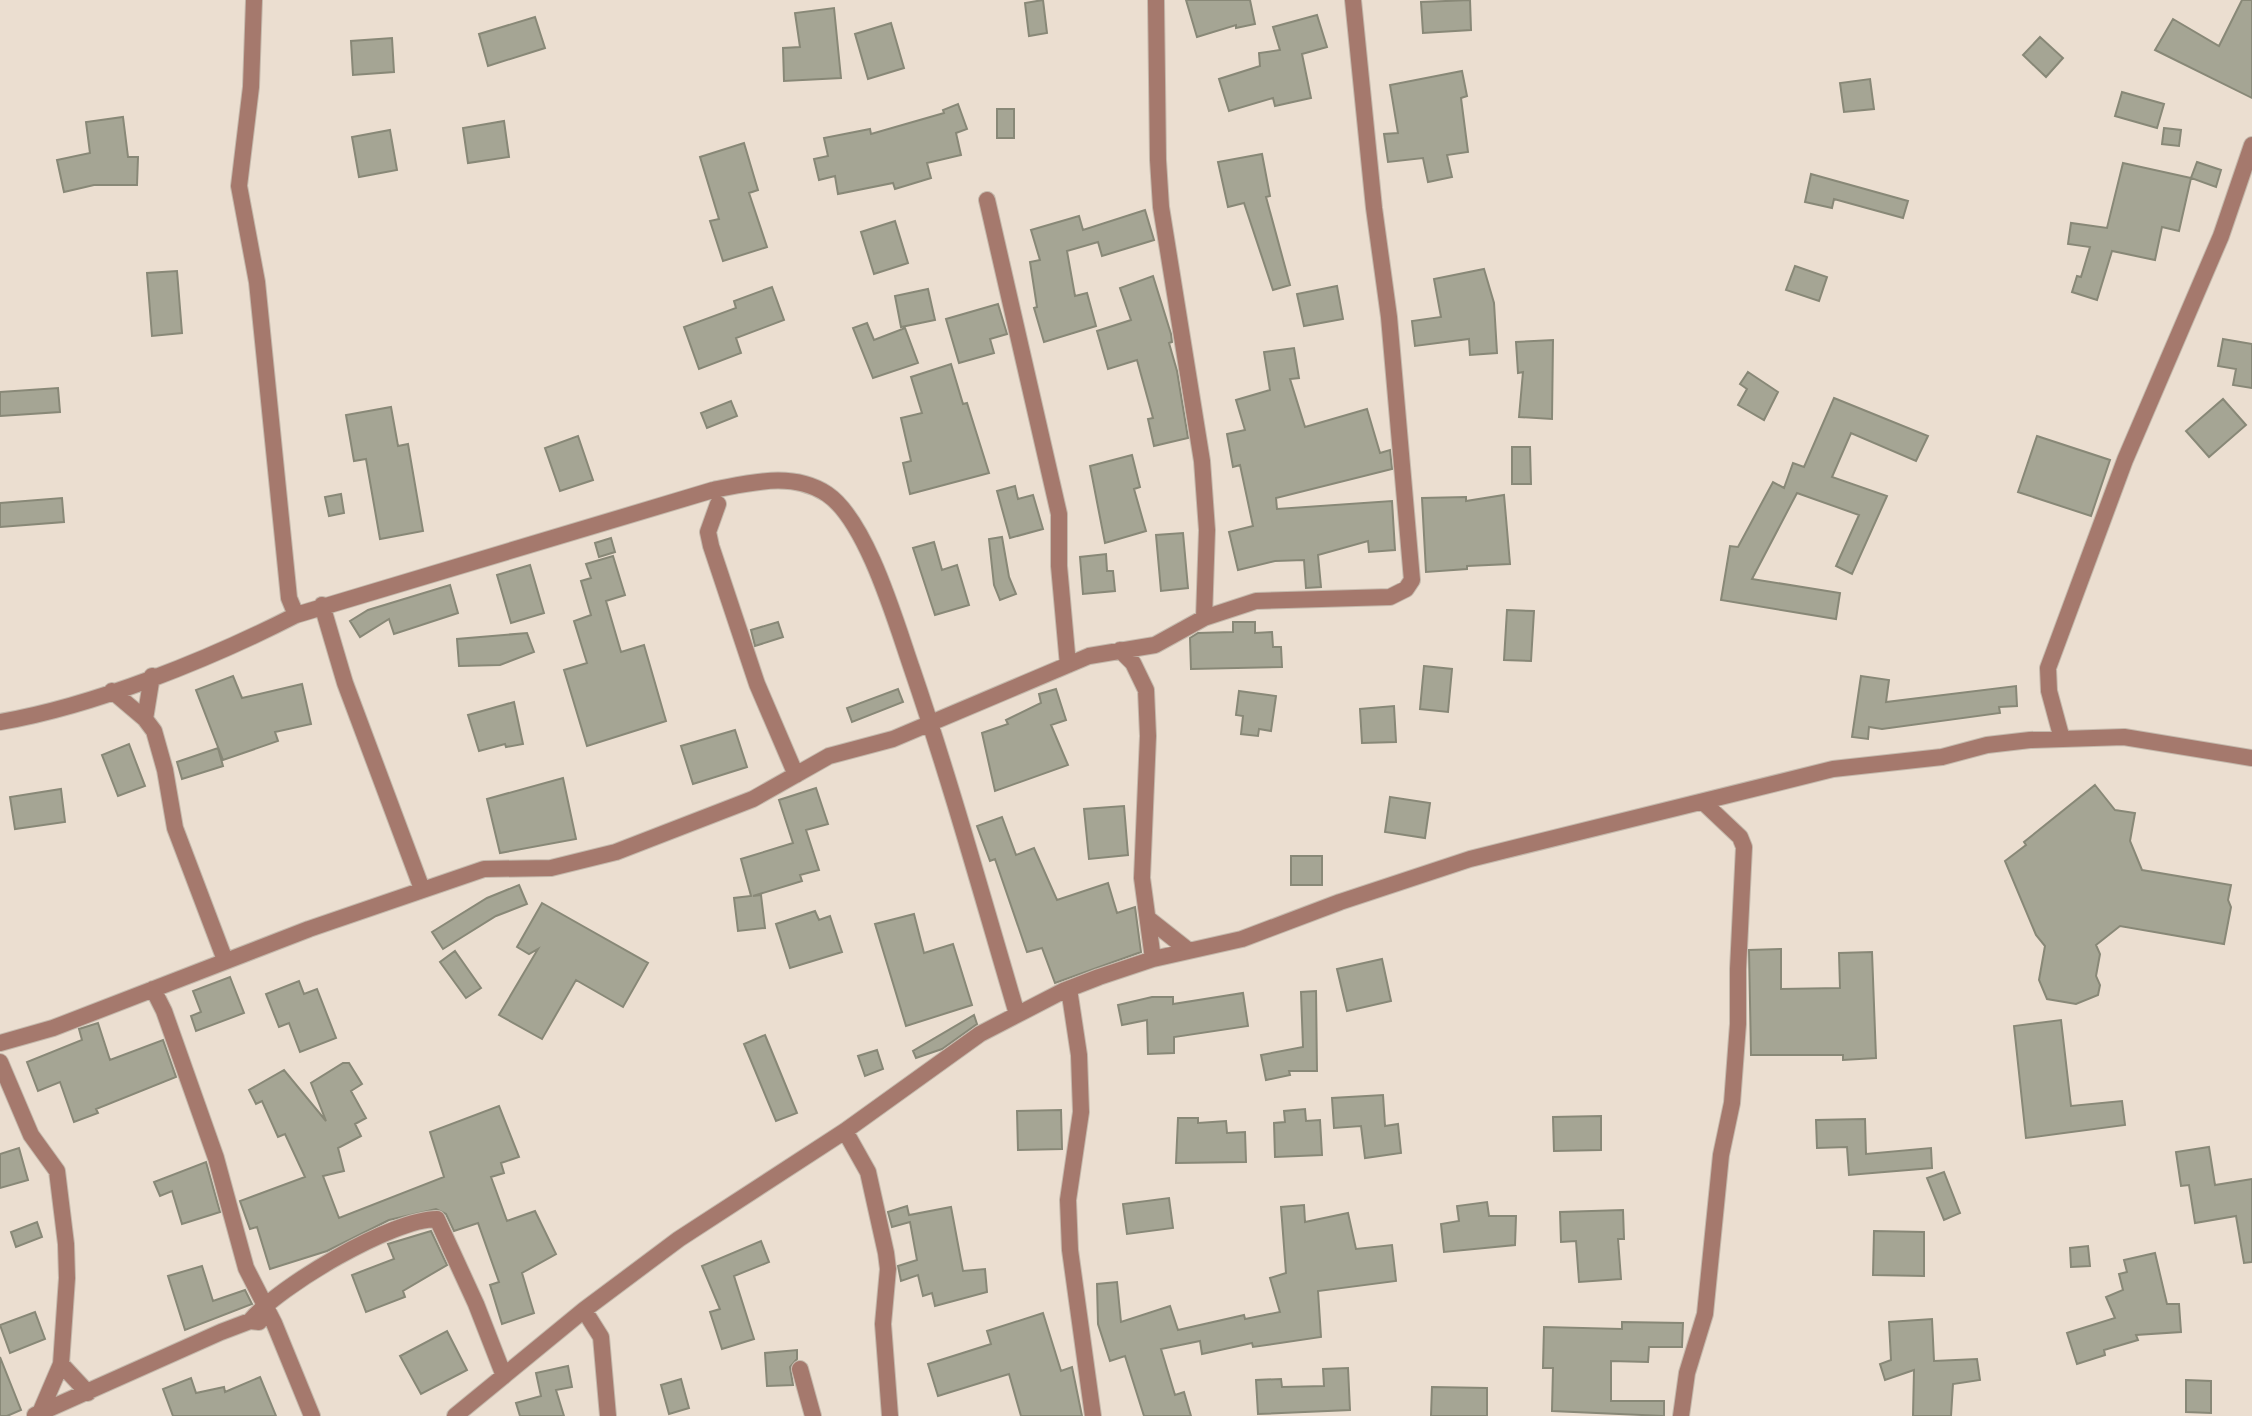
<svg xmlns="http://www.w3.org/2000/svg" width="2252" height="1416" font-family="'DejaVu Sans',sans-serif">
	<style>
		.building { fill: #a5a594; stroke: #887; stroke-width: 2 }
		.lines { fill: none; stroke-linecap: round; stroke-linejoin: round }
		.minor-casing { stroke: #c4b9ac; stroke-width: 18 }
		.minor { stroke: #a5796d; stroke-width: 16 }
	</style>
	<rect width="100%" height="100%" fill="#ebded0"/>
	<!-- building -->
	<path class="building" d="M1043,0L1047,33L1029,36L1025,3Z
		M1186,0H1250L1255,24L1236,28V25L1197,37Z
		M1470,0L1471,30L1423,33L1421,2Z
		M2242,0H2252V98L2155,50L2173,19L2219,46Z
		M834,8L841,78L784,81L783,48L800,47L795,13Z
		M1317,15L1327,47L1302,54L1311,98L1275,106L1273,98L1229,111L1219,79L1260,66L1259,53L1280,50L1273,27Z
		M535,17L545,48L488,66L479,34Z
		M891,23L904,68L868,79L855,34Z
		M2040,37L2063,58L2046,77L2023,55Z
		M392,38L394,72L353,75L351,41Z
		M1462,71L1467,96L1461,98L1468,152L1447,155L1452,177L1428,182L1423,158L1388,162L1384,134L1398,133L1390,85Z
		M1870,79L1874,109L1844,112L1840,83Z
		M2122,92L2164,104L2157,128L2115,116Z
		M958,104L967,129L956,133L961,155L927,163L931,178L895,189L893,183L838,194L835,176L819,180L814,159L828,156L824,138L870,129L871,134L944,113L943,110Z
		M997,109H1014V138H997Z
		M123,117L128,157H138L137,185H94L64,192L57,160L90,153L86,122Z
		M504,121L509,157L468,163L463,128Z
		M2164,128L2181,130L2179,146L2162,144Z
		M390,130L397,170L359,177L352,137Z
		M744,143L758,190L749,193L767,247L723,261L710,221L719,219L700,157Z
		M1262,154L1270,196L1266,197L1290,285L1273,290L1244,203L1228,207L1218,162Z
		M2197,162L2221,170L2216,187L2191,178Z
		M2123,163L2191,178L2179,231L2162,227L2155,260L2112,251L2097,300L2072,292L2077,276L2081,277L2090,247L2068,244L2071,223L2107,228Z
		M1811,174L1908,201L1903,218L1834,199L1832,208L1805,202Z
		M1145,210L1154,240L1102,256L1098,242L1067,251L1075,296L1087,293L1096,326L1044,342L1034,308L1037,307L1030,262L1040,260L1031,230L1079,216L1083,230Z
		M895,221L908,263L874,274L861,232Z
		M1795,266L1827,277L1819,301L1786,290Z
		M1484,269L1494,303L1497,353L1470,355L1469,339L1415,346L1412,321L1441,317L1434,279Z
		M177,271L182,333L152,336L147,273Z
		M1153,276L1171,334L1172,342L1169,343L1177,371L1188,438L1154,446L1148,419L1153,418L1137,360L1108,369L1097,331L1131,320L1120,288Z
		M1337,286L1343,319L1304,326L1297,294Z
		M772,287L784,320L736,338L741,353L699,369L684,327L736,308L734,301Z
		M928,289L935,320L901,327L895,296Z
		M998,304L1007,334L990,339L994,353L959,363L946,319Z
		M867,323L874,340L905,328L918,363L873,378L853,328Z
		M2223,339L2252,344V388L2233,385L2236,369L2218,366Z
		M1553,340L1552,419L1519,417L1523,372L1518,373L1516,342Z
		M1294,348L1299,378L1290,379L1305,427L1367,409L1380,453L1390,450L1392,469L1276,498L1277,509L1392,501L1395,550L1369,552L1368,541L1318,555L1321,587L1306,588L1304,560L1275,561L1238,570L1229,532L1253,526L1240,465L1233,467L1227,434L1245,430L1236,400L1270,390L1264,352Z
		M951,364L963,404L967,403L989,473L910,494L903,463L911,461L901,418L922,413L911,377Z
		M1748,372L1778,392L1764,420L1738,405L1747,389L1740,384Z
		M58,388L60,412L0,416V392Z
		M1834,398L1928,436L1916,461L1851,433L1832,477L1887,496L1852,574L1836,566L1859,515L1797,493L1752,579L1840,593L1836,619L1721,600L1730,546L1738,547L1773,482L1784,488L1793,463L1804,467Z
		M2223,399L2246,425L2209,457L2186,431Z
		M731,401L737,416L707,428L701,413Z
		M391,407L398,446L408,444L423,531L380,539L366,459L354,461L346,415Z
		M578,436L593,480L560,491L545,448Z
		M2037,436L2110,460L2091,516L2018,492Z
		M1512,447H1530L1531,484H1512Z
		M1132,455L1140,487L1134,489L1146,531L1105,543L1090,466Z
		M1015,486L1018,499L1033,495L1043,529L1010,538L997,491Z
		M341,494L344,513L329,516L325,497Z
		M1504,495L1510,564L1467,566V569L1426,572L1422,498L1466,497V501Z
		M62,498L64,522L0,527V503Z
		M1183,533L1188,588L1161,591L1156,535Z
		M1002,537L1009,577L1016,594L1000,600L994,585L989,539Z
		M611,538L615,552L599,557L595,543Z
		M934,542L942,570L957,565L969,605L935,615L913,548Z
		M1106,554L1107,571H1113L1115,591L1083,594L1080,557Z
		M613,556L625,595L606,601L621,652L644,645L666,721L587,746L564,670L587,663L574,621L591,615L581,581L591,578L586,564Z
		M530,565L544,613L511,623L497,575Z
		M450,585L458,613L394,634L389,619L360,637L350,621L368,610Z
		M1507,610L1534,611L1531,661L1504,660Z
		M778,622L783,637L755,646L751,630Z
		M1233,622H1255V633L1272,632L1273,647H1281L1282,667L1191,669L1190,638L1198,633L1233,632Z
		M527,633L534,652L500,665L459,666L457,639Z
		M1424,666L1452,669L1448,712L1420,709Z
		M233,676L242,698L302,684L311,724L275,732L278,741L223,760L196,690Z
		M1861,676L1889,680L1886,702L2016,686L2017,706L1999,707L2000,713L1882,729L1869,727L1868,739L1852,737Z
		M898,689L903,702L852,722L847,708Z
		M1056,689L1066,720L1051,725L1068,765L995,791L982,733L1008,724L1006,720L1041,703L1039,694Z
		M1239,691L1276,696L1271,731L1259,729L1258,736L1241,734L1243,716L1236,715Z
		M514,702L523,744L506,747L505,744L479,751L468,715Z
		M1394,706L1396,742L1362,743L1360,709Z
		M735,730L747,767L693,784L681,746Z
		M129,744L145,786L118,796L102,755Z
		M218,748L223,766L182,779L177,762Z
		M563,778L576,839L500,853L487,799Z
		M2095,785L2115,810L2135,813L2130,841L2142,870L2231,885L2228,900L2231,907L2224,944L2120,926L2096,945L2100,954L2096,976L2100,985L2098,995L2076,1004L2047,999L2039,980L2045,946L2036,935L2005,861L2026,845L2024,842Z
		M816,788L828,824L806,830L819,870L800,875L802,881L753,896L761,895L765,928L738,931L734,898L751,896L741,859L793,843L779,800Z
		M61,789L65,822L15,829L10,797Z
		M1390,797L1430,803L1425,838L1385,832Z
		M1124,806L1128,855L1089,859L1084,809Z
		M1002,817L1016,855L1034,848L1057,900L1108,883L1117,913L1135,907L1141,952L1055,983L1042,948L1027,952L995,859L990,861L977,826Z
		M1291,856H1322V885H1291Z
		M519,885L527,904L496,916L443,949L432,932L487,898Z
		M542,903L648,963L623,1007L576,980L542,1039L499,1015L538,949L529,954L517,947Z
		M815,911L819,920L830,916L842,952L790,968L776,924Z
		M914,914L924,953L953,944L972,1005L906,1026L875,924Z
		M1781,949V989L1840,988L1839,953L1872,952L1876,1058L1843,1060V1055H1751L1749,950Z
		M455,951L481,988L466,998L440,962Z
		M1382,959L1391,1001L1347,1011L1337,969Z
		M230,977L244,1013L196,1031L191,1016L201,1012L193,991Z
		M299,981L304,994L317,989L336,1038L300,1052L289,1023L279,1027L266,994Z
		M1316,991L1317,1071H1289L1290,1075L1266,1080L1261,1055L1303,1047L1301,992Z
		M1243,993L1248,1026L1174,1037V1053L1148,1054L1147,1020L1122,1025L1118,1005L1152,997H1173V1004Z
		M974,1015L977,1024L942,1049L916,1058L913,1051Z
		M2061,1020L2071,1106L2122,1101L2125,1125L2026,1138L2014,1026Z
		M98,1023L110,1060L163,1040L176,1077L96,1109L98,1113L74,1122L60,1082L38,1091L27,1062L82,1040L79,1029Z
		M765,1035L797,1113L776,1121L744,1044Z
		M877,1050L883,1069L865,1076L858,1056Z
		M343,1063H349L362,1084L351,1091L366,1118L355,1124L361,1136L338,1148L344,1171L323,1176L339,1218L444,1177L430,1132L499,1106L519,1157L501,1163L504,1173L491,1177L507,1221L535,1211L556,1254L522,1273L534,1313L502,1324L490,1285L499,1282L478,1223L454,1231L446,1214L436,1209L389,1220L327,1251L270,1269L257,1227L250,1229L240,1201L305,1177L285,1134L278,1137L262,1101L256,1104L249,1090L284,1070L326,1121L311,1083Z
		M1383,1095L1385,1126L1398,1124L1401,1153L1365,1158L1361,1126L1334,1128L1332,1098Z
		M1305,1109L1306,1121L1320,1120L1322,1155L1275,1157L1274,1123L1285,1122L1284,1111Z
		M1061,1110L1062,1149L1018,1150L1017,1111Z
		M1601,1116V1150L1554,1151L1553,1117Z
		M1178,1118H1198V1123L1226,1121L1227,1133L1245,1132L1246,1162L1176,1163Z
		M1865,1119L1866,1154L1931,1148L1932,1168L1849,1175L1847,1147L1817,1148L1816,1120Z
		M2209,1147L2215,1185L2252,1179V1262L2244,1263L2236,1216L2195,1223L2189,1185L2181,1186L2176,1152Z
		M19,1148L28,1180L0,1188V1154Z
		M206,1162L220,1212L182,1224L172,1191L160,1196L154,1182Z
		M1944,1172L1960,1213L1944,1220L1927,1178Z
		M1169,1198L1173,1228L1127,1234L1123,1204Z
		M1487,1202L1489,1216H1516L1515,1245L1444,1252L1441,1224L1459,1221L1457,1206Z
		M1304,1205L1305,1222L1348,1213L1356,1249L1392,1245L1396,1281L1318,1291L1321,1337L1253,1347L1252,1343L1202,1354L1200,1341L1161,1349L1175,1395L1184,1392L1191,1416H1144L1125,1356L1110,1361L1098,1324L1097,1284L1117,1282L1121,1322L1170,1306L1178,1330L1244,1315L1245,1319L1280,1312L1270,1278L1286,1273L1281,1207Z
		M907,1206L909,1215L951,1207L963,1271L985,1269L987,1292L935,1306L932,1293L923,1296L918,1275L901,1281L898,1266L917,1260L910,1222L892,1227L888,1212Z
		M1623,1210L1624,1239H1618L1621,1279L1579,1282L1576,1241L1561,1242L1560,1212Z
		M37,1222L42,1237L16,1247L11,1232Z
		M431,1231L447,1265L403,1291L405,1297L366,1312L352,1275L394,1259L388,1244Z
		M1874,1231L1924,1232V1276L1873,1275Z
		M761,1241L769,1262L734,1276L754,1339L722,1349L710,1312L720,1309L702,1266Z
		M2088,1246L2090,1266L2071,1267L2070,1248Z
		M2155,1253L2167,1304H2179L2181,1332L2136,1335L2138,1340L2104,1350L2105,1355L2077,1364L2067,1333L2115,1318L2106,1297L2123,1290L2119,1274L2127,1272L2124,1260Z
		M202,1266L213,1301L245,1290L252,1304L185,1330L168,1276Z
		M35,1312L45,1339L10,1353L0,1325Z
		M1043,1313L1061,1371L1072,1367L1082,1416H1021L1009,1374L938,1396L928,1364L991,1344L987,1331Z
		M1932,1319L1934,1361L1977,1359L1980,1380L1953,1384L1951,1416H1913L1914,1370L1885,1380L1880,1364L1891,1360L1889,1322Z
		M1622,1322L1683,1323L1682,1347H1649L1648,1362L1611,1361V1401H1664V1416L1552,1411L1553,1368H1543L1544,1327L1622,1329Z
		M447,1331L467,1370L421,1394L400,1356Z
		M797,1350V1359L790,1367L793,1385L767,1386L765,1353Z
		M0,1357L21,1410L7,1416H0Z
		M568,1366L572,1387L556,1390L564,1416H520L516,1403L541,1396L536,1373Z
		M1348,1368L1350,1410L1258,1414L1256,1380L1281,1379L1282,1387L1324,1386L1323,1369Z
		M260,1377L276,1416H173L163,1389L191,1378L196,1393L224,1387L225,1392Z
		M681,1379L689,1408L669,1414L661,1385Z
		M2186,1380L2211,1381V1413L2186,1412Z
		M1432,1387L1487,1388V1416H1431Z"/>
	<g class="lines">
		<!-- minor casing -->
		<g class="minor-casing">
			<path id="minor" d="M987,200L1059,514V566L1068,665
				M718,504L708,532L711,546L757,684L796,775
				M322,605L345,683L422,889
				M296,615L713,490C751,483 792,471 827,494C867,521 896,623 912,669C951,783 983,899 1017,1014
				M1204,618L1256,601L1390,597L1406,589L1412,580L1389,317L1374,208L1353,0
				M1120,650L1133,663L1146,690L1148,736L1142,878L1153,959
				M112,691L145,719L154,731L165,770L175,828L225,960
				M145,719L152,676
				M0,722C94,706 210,659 296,615L289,598L257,282L239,186L251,87L254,0
				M2062,739L2049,691L2048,668L2125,460L2221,236L2252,145
				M1150,920L1188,950
				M153,989L164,1011L216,1158L246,1268L274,1323L312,1416
				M1069,989L1079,1055L1081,1112L1068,1200L1070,1250L1093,1416
				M0,1043L53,1028L309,929L484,869L551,868L616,852L753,799L829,756L893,739L1089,656L1155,645L1204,618L1207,530L1202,461L1161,207L1158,160L1156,0
				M0,1062L31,1135L57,1171L66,1244L67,1278L61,1364L40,1413
				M845,1131L868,1172L886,1253L888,1269L883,1324L890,1416
				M584,1310L601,1337L608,1416
				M250,1321C279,1286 392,1219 437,1219L476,1304L504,1376
				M61,1364L88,1393
				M800,1369L813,1416
				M35,1415L221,1332L250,1321L259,1322
				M455,1416L584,1310L679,1239L845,1131L980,1034L1063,991L1099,977L1153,959L1242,939L1340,902L1470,859L1833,769L1942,757L1987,745L2030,740L2124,737L2252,758
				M1681,1416L1687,1373L1705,1314L1721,1155L1732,1103L1738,1024V969L1744,847L1740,837L1703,802"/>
		</g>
		<!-- minor -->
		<use href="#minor" class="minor"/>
	</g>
</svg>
